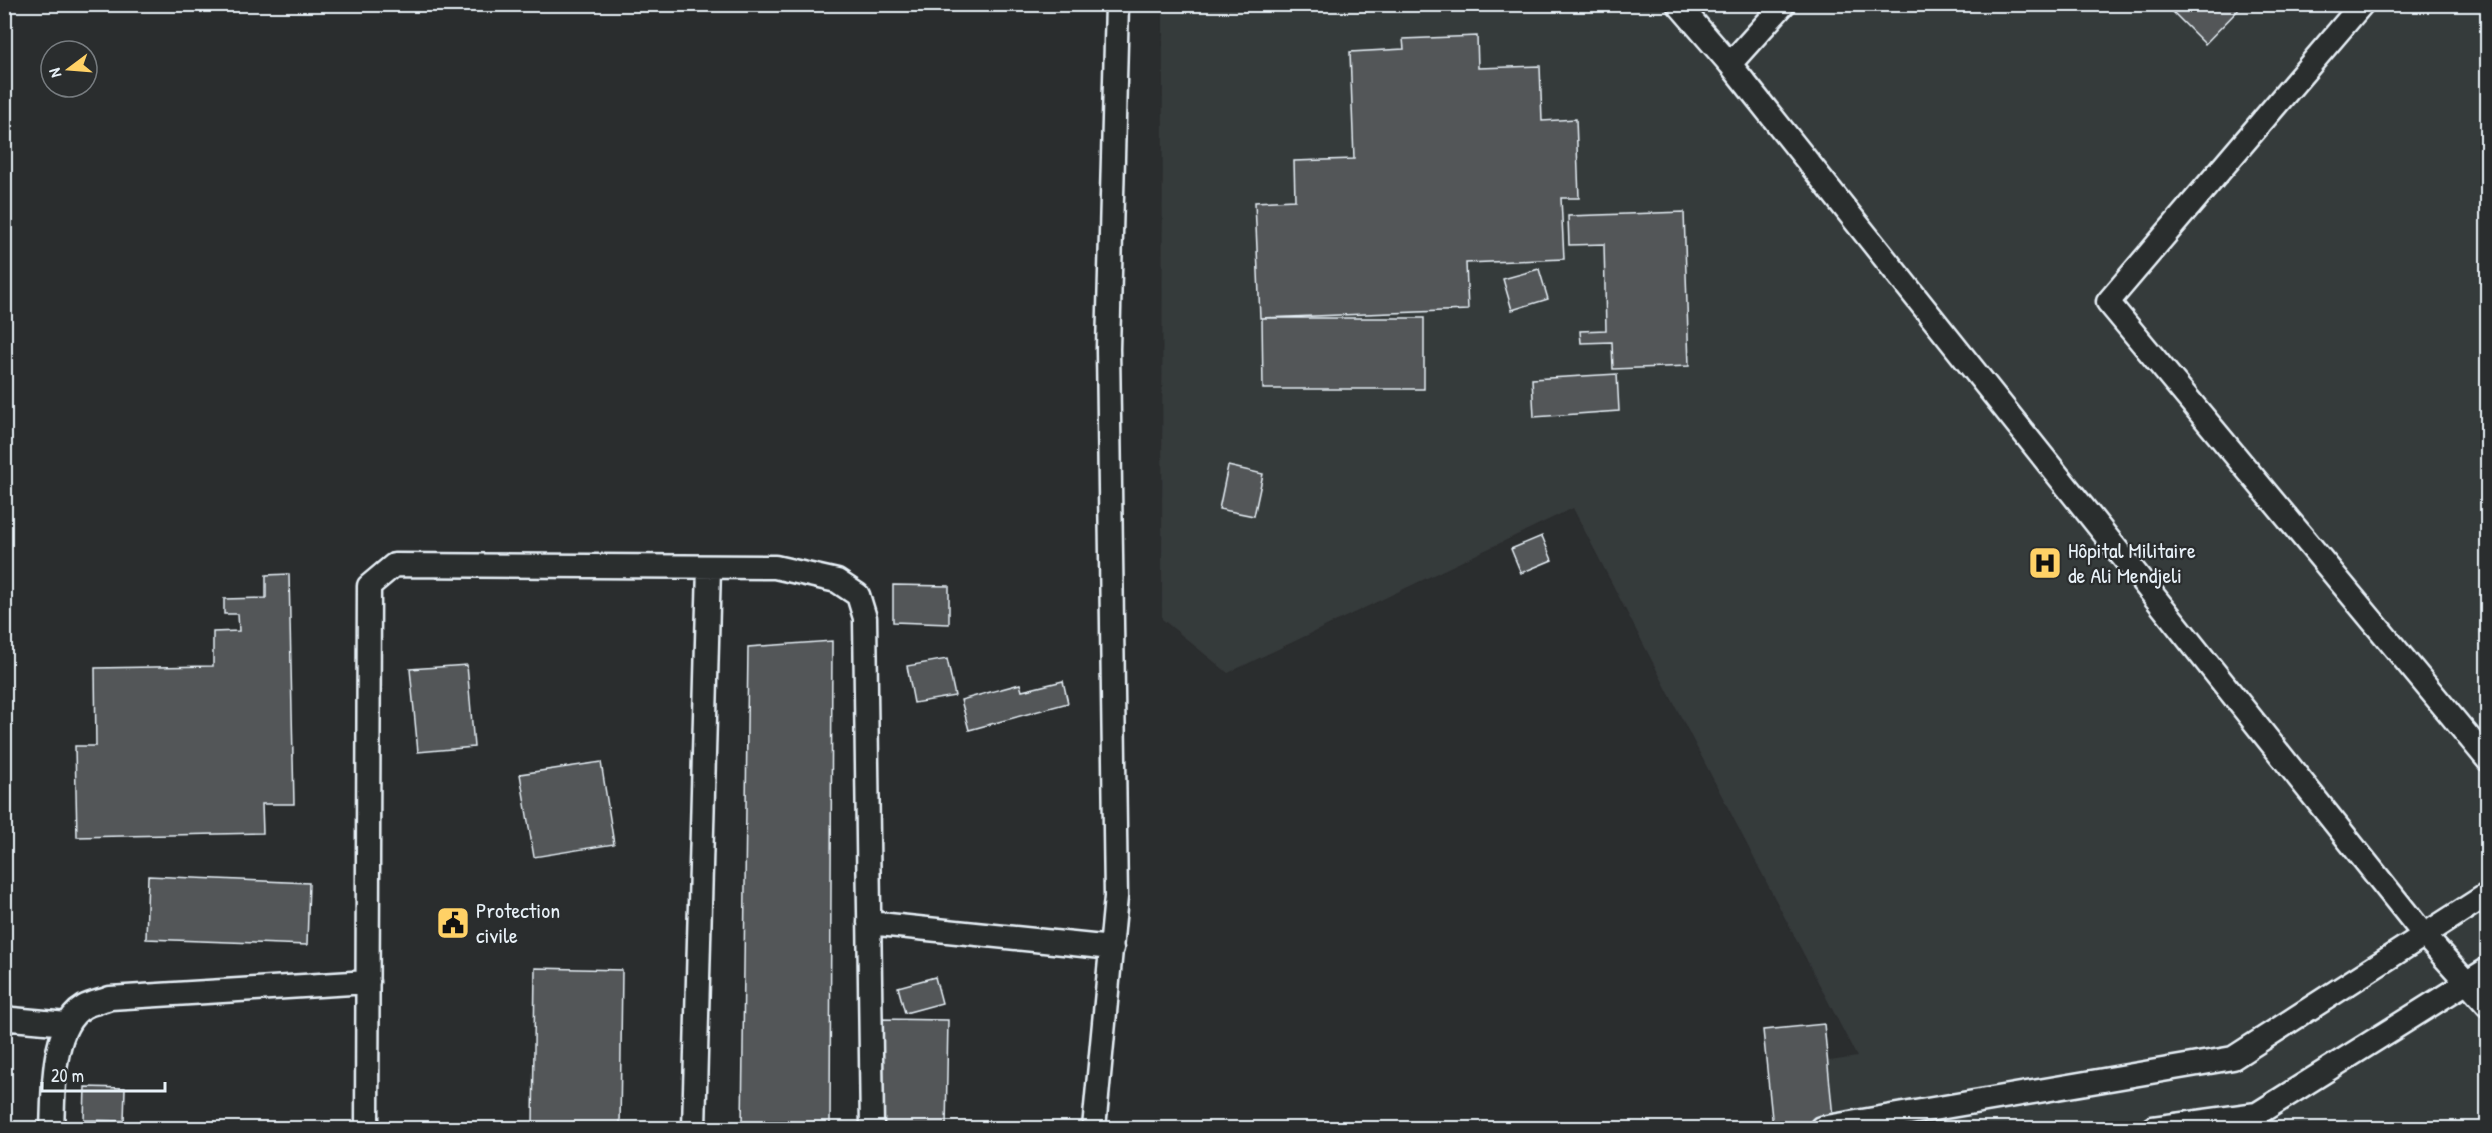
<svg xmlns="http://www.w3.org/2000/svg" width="2492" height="1133" font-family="'Patrick Hand',sans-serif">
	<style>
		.built { fill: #363a3b }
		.building { fill: #535759; stroke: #e8f1f8; stroke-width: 1.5 }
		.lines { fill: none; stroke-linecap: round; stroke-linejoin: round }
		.service-casing { stroke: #e8f1f8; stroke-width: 27 }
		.service { stroke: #2a2d2e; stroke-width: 22 }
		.labels { text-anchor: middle; stroke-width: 4.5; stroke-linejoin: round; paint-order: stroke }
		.poi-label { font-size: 22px; fill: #e8f1f8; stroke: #2a2d2e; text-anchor: start }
	</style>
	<rect width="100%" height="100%" fill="#2a2d2e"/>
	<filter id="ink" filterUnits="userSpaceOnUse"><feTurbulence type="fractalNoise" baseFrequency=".0167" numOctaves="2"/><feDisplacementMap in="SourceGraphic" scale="12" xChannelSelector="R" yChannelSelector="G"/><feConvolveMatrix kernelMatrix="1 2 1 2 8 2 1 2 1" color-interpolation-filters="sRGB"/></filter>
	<g filter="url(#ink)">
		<!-- built -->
		<path class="built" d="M1163,5H2487V1128H1806L1795,1066L1857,1057L1573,508L1228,673L1162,619Z"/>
		<!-- building -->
		<path class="building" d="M2165,4H2244L2205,44Z
			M1477,36L1478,68L1540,66L1542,121L1576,119L1579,198H1561L1564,259L1466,263L1468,310L1260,318L1255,202L1295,200L1294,161L1354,159L1350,52L1404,49L1403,39Z
			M1684,212L1689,366L1613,369L1612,342L1581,343L1580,331L1606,330L1604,244L1569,245L1568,216Z
			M1539,269L1548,299L1512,310L1503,279Z
			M1262,318H1424V389H1263Z
			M1617,374L1619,411L1534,417L1532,379Z
			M1228,466L1263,474L1254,516L1219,509Z
			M1542,536L1552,560L1521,573L1511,549Z
			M289,574L294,804H262L263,833L77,837L75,746H96L95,668L213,666V632L239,631L238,614H224V599L266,598V575Z
			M893,585L949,586V624L893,622Z
			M832,641L830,1128H742L748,647Z
			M947,659L955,696L914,703L907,666Z
			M467,665L474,747L418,752L410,669Z
			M1063,681L1068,703L969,730L961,700L1020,684L1022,691Z
			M601,762L614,844L534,857L520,774Z
			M148,876L309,883L307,945L146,939Z
			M535,968L622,970L620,1128H533Z
			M935,977L942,1003L905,1013L898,987Z
			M878,1019L948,1020L946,1128H877Z
			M1824,1024L1834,1128H1773L1763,1030Z
			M85,1087L125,1088L124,1121L84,1120Z"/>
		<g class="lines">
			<!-- service casing -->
			<g class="service-casing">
				<path id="service" d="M1678,4L1730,64L2424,935L2488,1006
					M2362,4L2108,302L2488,760
					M1730,64L1784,4
					M869,923L1112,948
					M4,1022L12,1019L67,1024
					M52,1128C54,1095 50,1027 84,1007C91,1003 102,1001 110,998L368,982
					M367,1128L369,586L394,565L775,567L837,581L858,595L865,618L872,1128
					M694,1128L709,567
					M1094,1128L1116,897L1108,349L1117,4
					M1821,1128L2233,1058L2488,894
					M2153,1128L2257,1114L2488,969"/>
			</g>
			<!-- service -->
			<use href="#service" class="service"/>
		</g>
	</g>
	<!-- icons -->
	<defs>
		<g id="hospital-square" transform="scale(1.725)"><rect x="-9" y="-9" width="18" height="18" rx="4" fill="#ffd166" stroke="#2a2d2e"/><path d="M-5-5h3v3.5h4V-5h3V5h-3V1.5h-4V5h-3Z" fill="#111"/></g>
		<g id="civic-square" transform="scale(1.725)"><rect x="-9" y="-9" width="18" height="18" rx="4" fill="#ffd166" stroke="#2a2d2e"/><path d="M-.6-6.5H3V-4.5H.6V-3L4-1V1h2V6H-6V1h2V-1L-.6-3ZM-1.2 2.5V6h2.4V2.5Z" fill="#111"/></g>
	</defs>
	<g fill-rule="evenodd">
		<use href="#hospital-square" x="2045" y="563"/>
		<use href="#civic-square" x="453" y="923"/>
	</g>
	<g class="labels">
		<!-- poi labels -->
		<g class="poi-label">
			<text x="2068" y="558">Hôpital Militaire<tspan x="2068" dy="25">de Ali Mendjeli</tspan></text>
			<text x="476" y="918">Protection<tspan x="476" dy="25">civile</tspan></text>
		</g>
	</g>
	<!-- margin -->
	<rect width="2492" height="1133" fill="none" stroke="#2a2d2e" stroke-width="24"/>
	<rect x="12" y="12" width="2468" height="1109" fill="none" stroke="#e8f1f8" stroke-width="2" filter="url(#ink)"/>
	<!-- north arrow -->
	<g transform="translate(69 69) rotate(254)"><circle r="28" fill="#2a2d2e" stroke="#767b7f" stroke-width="1.5"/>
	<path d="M0-4.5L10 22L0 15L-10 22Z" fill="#ffd166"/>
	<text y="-9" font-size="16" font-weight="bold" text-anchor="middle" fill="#e8f1f8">N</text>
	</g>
	<!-- scale -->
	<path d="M42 1082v9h123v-9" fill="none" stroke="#e8f1f8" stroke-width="3"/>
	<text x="51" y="1082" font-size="18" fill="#e8f1f8" stroke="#2a2d2e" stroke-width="4.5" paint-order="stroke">20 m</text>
</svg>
